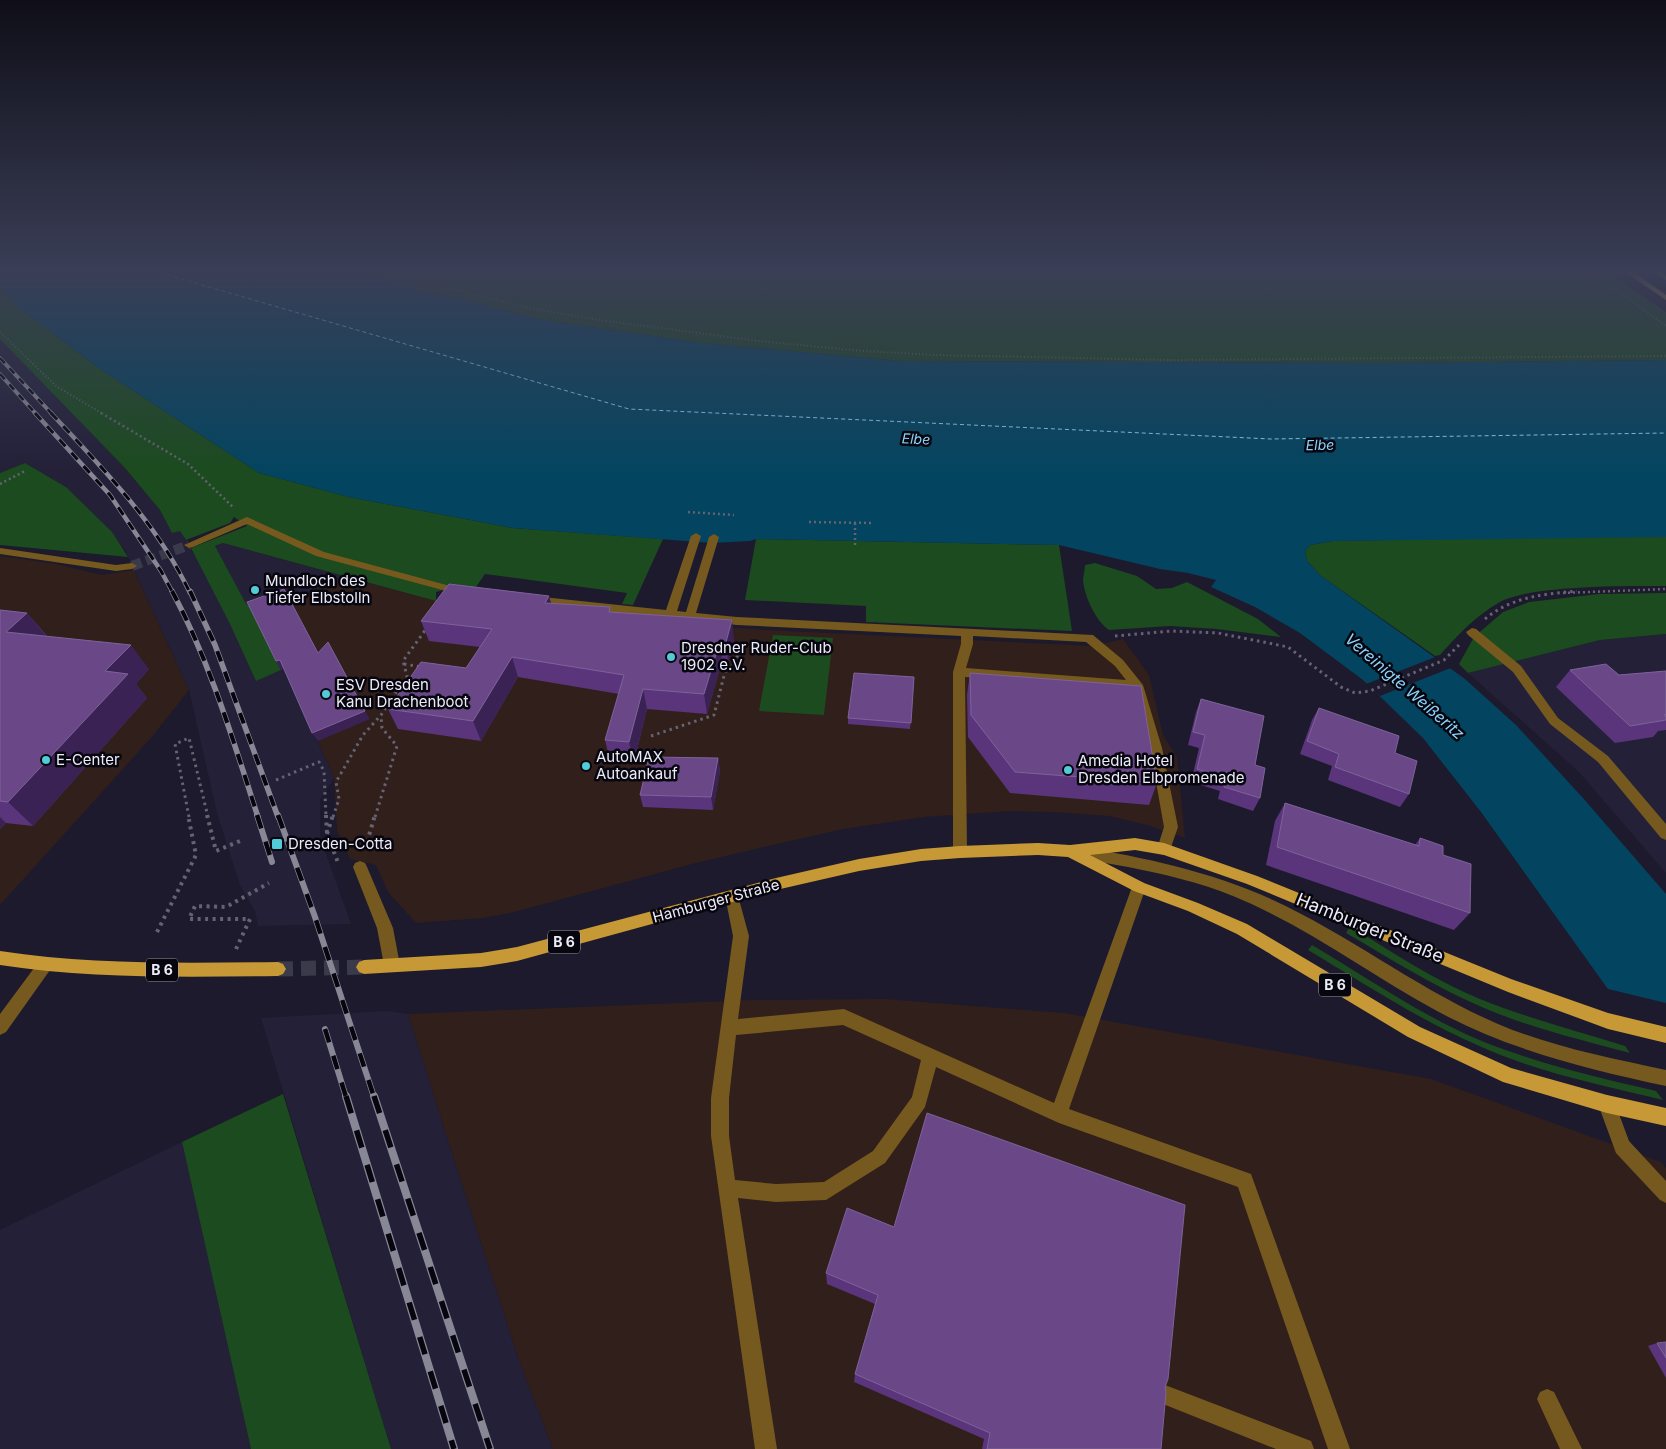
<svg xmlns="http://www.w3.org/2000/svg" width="1666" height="1449" font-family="Inter,sans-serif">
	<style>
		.commercial { fill: #311f1b }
		.built { fill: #232038 }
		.green { fill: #1b4b1e }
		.water { fill: #034560 }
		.pier { fill: #1c1a2c }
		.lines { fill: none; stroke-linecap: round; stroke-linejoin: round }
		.ferry { stroke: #89d2fb; stroke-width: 1; stroke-dasharray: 4 3; stroke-linecap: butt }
		.minor-tunnel { stroke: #3b3a4b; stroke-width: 10; stroke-dasharray: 10 5; stroke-linecap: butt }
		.major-tunnel { stroke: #3b3a4b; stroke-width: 15; stroke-dasharray: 15 8; stroke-linecap: butt }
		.path-far3 { stroke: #646273; stroke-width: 2; stroke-dasharray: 1 2.5; stroke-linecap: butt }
		.path-far2 { stroke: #646273; stroke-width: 2.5; stroke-dasharray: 2 3; stroke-linecap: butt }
		.path-far1 { stroke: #646273; stroke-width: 3; stroke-dasharray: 2.5 4; stroke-linecap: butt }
		.path { stroke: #646273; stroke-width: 4; stroke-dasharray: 3 4.5; stroke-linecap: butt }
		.minor { fill: #76591f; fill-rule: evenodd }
		.major { fill: #c79836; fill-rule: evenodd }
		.rail-far4-casing { stroke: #888796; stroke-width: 4 }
		.rail-far3-casing { stroke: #888796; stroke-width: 4.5 }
		.rail-far2-casing { stroke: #888796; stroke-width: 5.5 }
		.rail-far1-casing { stroke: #888796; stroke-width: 6 }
		.rail-casing { stroke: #888796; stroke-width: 8 }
		.rail-far4 { stroke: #07060e; stroke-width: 2.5; stroke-dasharray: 7; stroke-linecap: butt }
		.rail-far3 { stroke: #07060e; stroke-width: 3; stroke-dasharray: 9; stroke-linecap: butt }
		.rail-far2 { stroke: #07060e; stroke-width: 4; stroke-dasharray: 11; stroke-linecap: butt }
		.rail-far1 { stroke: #07060e; stroke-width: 4.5; stroke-dasharray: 14; stroke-linecap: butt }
		.rail { stroke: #07060e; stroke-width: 5.5; stroke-dasharray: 18; stroke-linecap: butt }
		.wall { fill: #5a357b }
		.shaded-wall { fill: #3b2255 }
		.building { fill: #6a4888; stroke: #7e629a }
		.poi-dot { fill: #52cbd9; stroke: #07060e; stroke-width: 2 }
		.labels { text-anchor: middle; stroke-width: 5; stroke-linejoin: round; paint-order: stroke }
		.far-water-label { font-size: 14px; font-style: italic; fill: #89d2fb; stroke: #07060e }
		.shield { fill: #07060e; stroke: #a7a7b2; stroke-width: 1 }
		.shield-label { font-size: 14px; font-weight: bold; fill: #ececf9 }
		.poi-label { font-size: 15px; fill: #ececf9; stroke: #07060e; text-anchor: start }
		.street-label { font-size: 15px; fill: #ececf9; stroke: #07060e }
		.water-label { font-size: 16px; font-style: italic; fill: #89d2fb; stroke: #07060e }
		.near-street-label { font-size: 18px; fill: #ececf9; stroke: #07060e }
	</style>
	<rect width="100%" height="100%" fill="#1c1a2c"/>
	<!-- commercial -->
	<path class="commercial" d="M0,556L56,564L102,575L134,570L189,690L151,738L0,905Z
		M350,578L436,601L555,616L767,630L1093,646L1123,639L1149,675L1163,735L1177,757L1185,838L1147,825L1109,816L1055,812L1010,811L924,817L843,829L777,844L696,863L510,913L483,918L416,923L388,892L376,865L350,859L337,831L334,778L286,669L289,597Z
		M885,999L1064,1013L1431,1079L1661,1162L1666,1168V1449H553L520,1364L445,1132L408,1014L753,1000Z"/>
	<!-- built -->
	<path class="built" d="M0,339L124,467L160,510L172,533L180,530L195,556L223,543L350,578L253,610L281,670L285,668L334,778L320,800V837L351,924L258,926L255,911L240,885L217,813L189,690L125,550L66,487L25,463L0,473Z
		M1666,634V873L1578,771L1468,673L1600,640Z
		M387,1011L408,1014L445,1132L520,1364L553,1449H391L261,1018Z
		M182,1142L251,1449H0V1230Z"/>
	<!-- green -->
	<path class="green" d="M362,271H1607L1666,312V360L1379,363L900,361L701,343L537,319L477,303L420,291Z
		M0,286L15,304L100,369L259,473L349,497L513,528L663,539L633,605L622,604L627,593L485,574L474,590L451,588L436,592V601L223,543L215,546L245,602L253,611L281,670L256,681L230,624L191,548L247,526L234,517L230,523L186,540L180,531L172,533L160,510L124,467L0,339Z
		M25,463L66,487L112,532L128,557L0,545V473Z
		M1618,536L1666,537V586C1628,586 1531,585 1500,602C1475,616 1458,635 1440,655L1435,656L1321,576L1307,561L1305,551L1310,545L1333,541Z
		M756,539L1059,545L1072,631L866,622V606L745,600Z
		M1095,563L1137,576L1156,589L1172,588L1187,582L1258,619L1281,637L1217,629L1170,626L1109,630C1095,620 1085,597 1083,581C1083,576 1085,570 1085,565Z
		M1666,593V634L1600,640L1468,673L1459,664L1474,637L1503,612L1529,602L1599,594Z
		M773,635L833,638L824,715L759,711Z
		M1350,926C1392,952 1434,980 1480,999C1527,1018 1577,1031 1625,1046L1630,1053C1581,1040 1531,1028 1484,1008C1436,988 1391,959 1346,933Z
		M1312,945C1366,977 1419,1014 1477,1039C1535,1063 1595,1077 1656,1091L1663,1100C1600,1085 1536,1072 1477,1045C1418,1019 1363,983 1308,950Z
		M283,1094L391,1449H251L182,1142Z"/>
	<!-- water -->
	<path class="water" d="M0,271H362L420,291L477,303L537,319L701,343L900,361L1379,363L1666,360V537L1333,541L1310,545L1305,551L1307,561L1321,576L1465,679L1516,725L1583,798L1666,894V1070L1481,812L1423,738L1363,680L1300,633L1255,607L1211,587L1216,580L1188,573L1160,569L1059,545L756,539L750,541L712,543L513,528L349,497L259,473L100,369L15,304L0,286Z"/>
	<!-- pier -->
	<path class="pier" d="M1438,656L1453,667L1380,696L1366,684Z
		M1604,988L1666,1003V1072L1664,1071Z"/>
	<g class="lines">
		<!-- ferry -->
		<path class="ferry" d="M154,271L629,409L1271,439L1666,433"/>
		<!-- minor-tunnel -->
		<path class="minor-tunnel" d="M132,566L189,545"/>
		<!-- major-tunnel -->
		<path class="major-tunnel" d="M278,969L364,967"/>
		<!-- path-far3 -->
		<path class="path-far3" d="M384,271L528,308L599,320L759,341L862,351L936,355L1172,360L1666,356
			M1579,271L1611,286L1666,326
			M0,332L56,386L103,414"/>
		<!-- path-far2 -->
		<path class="path-far2" d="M101,413L188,464L234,508
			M0,484L25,471
			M688,512L734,515
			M809,522L872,523
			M855,523V546
			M1563,593L1666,589"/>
		<!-- path-far1 -->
		<path class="path-far1" d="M1485,619C1511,597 1544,594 1577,591
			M1115,636L1171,631L1218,633L1288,647L1341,687L1355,693L1370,691L1444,660L1459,645
			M404,664L421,667
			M651,736L714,715L725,672L735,663L743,639
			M276,780L319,762L324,771L326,817
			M189,817L175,744L189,738L208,817
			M333,817L339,799L336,782L363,735L381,715L407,676L403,661L426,629
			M375,817L397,746L382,728L381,716"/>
		<!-- path -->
		<path class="path" d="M207,815L216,851L240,841
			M326,815L327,834L339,865
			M327,834L333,815
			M365,849L375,815
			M157,932L196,855L188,815
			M236,949L250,919H189L195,906L226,907L269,883"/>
		<!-- minor -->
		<path class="minor" d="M247,517L324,552L465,590L466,592L461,595L316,556L247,524L193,547L189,548L184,545Z
			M696,533L701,536L677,611L686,612L709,537L714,534L719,537L696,613L737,617L1093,635L1123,660L1143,685L1162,748L1178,827L1169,853L1164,855L1159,853L1157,849L1164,827L1150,748L1132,689L965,677L967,852L965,856L960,858L955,856L953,852V672L961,644V636L737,625L533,604L528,600L533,596L666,610L691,536ZM973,636L1086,642L1115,666L1126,680L966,668L973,644Z
			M0,548L116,565L132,563L137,566L132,569L116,571L0,554Z
			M1472,628L1476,629L1521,666L1558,718L1608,756L1666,824V840L1661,838L1598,762L1550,724L1513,672L1468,635L1466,632Z
			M1077,846C1145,858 1210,871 1273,900C1351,936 1419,990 1498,1024C1552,1047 1610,1058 1666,1070V1086C1587,1069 1509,1050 1437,1011C1369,974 1306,926 1233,896C1199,882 1163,874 1128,867C1109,863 1090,862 1072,856L1070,852L1072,848Z
			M360,861L365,863L367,867L393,928L400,965L397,970L392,972L387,970L384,965L377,928L353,867L355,863Z
			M1139,881L1144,883L1146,887L1069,1109L1251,1174L1350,1449H1328L1238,1187L1059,1123L936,1067L925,1107L885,1163L826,1200L776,1202L738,1198L777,1449H755L711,1136V1098L733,936L725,896L727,892L732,890L737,892L749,936L738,1019L844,1009L1054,1103L1132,887L1134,883ZM843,1025L921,1060L912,1097L873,1151L824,1182L776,1184L735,1180L729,1136V1098L736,1035Z
			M45,958L50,960L53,965L50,970L6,1032L0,1035V1014L40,960Z
			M1607,1095L1613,1098L1629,1141L1666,1181V1203L1660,1200L1616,1153L1598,1104L1601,1098Z
			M1165,1385L1311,1441L1314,1449H1276L1158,1402L1155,1395L1158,1388Z
			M1547,1389L1554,1392L1582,1449H1560L1537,1399L1540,1392Z"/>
		<!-- major -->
		<path class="major" d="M1624,271H1632L1666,295V300Z
			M1652,271H1660L1666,275V280Z
			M1135,838L1164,843L1257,876L1511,979L1608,1013L1666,1027V1043L1608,1029L1508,992L1247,884L1164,855L1135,850L1090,855L1144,883L1198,903L1247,924L1420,1027L1511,1068L1607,1095L1666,1108V1126L1607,1113L1503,1082L1408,1037L1237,934L1188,911L1134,891L1068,857L1038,855L960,858L921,861L859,871L776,890L517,961L481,967L364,974L359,972L356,967L359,962L364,960L481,953L517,947L776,878L859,859L921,849L960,846L1038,843L1070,845Z
			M0,951C92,965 185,963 278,962L283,964L286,969L283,974L278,976C185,977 92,979 0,965Z"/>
		<!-- rail-far4 casing -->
		<g class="rail-far4-casing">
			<path id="rail-far4" d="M0,358L52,414
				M0,374L36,414"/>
		</g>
		<!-- rail-far3 casing -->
		<g class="rail-far3-casing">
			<path id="rail-far3" d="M35,413L110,495L161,571L173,593
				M51,413C103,469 157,523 190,593"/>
		</g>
		<!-- rail-far2 casing -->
		<g class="rail-far2-casing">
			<path id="rail-far2" d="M172,591C210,662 233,740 258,817
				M190,591L215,645L278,817"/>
		</g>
		<!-- rail-far1 casing -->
		<g class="rail-far1-casing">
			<path id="rail-far1" d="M257,815L272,862
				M278,815L315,917L374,1097
				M325,1029L346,1097"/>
		</g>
		<!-- rail casing -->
		<g class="rail-casing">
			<path id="rail" d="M346,1096L454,1449
				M374,1096L490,1449"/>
		</g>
		<!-- rail-far4 -->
		<use href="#rail-far4" class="rail-far4"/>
		<!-- rail-far3 -->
		<use href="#rail-far3" class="rail-far3"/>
		<!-- rail-far2 -->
		<use href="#rail-far2" class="rail-far2"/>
		<!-- rail-far1 -->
		<use href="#rail-far1" class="rail-far1"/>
		<!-- rail -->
		<use href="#rail" class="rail"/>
	</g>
	<!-- wall -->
	<path class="wall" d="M551,603L612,612L734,640L728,662L722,661L707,714L647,709L634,762L610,760L605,740L619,694L518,677L481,741L398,729L388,709L466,668L480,647L429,641L421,621Z
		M0,610L27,613L47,636L149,669L136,684L147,698L33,826L6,823L0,829Z
		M1570,670L1619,675L1666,671V730L1658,731L1653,737L1615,743L1556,687Z
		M970,673L1157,783L1149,805L1010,793L968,737L967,695Z
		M914,677L910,729L848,724V718Z
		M1201,699L1255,765L1260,798L1253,811L1218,799L1220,791L1191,782L1199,748L1188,745L1196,712Z
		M1319,708L1395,753L1409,794L1400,807L1328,780L1332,766L1300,754L1312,720Z
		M718,758L720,771L713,810L643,807L640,795Z
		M1285,803L1415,845L1420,838L1443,855L1470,913L1454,930L1266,865L1275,821Z
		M826,1273L1165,1387L1161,1449H982L984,1439L854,1382L855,1374L875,1304L827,1284Z
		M1666,1342V1378L1648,1346L1657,1343Z"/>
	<!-- shaded-wall -->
	<path class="shaded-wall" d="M549,596L555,616L545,603Z
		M27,613L47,637L6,632Z
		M732,620L734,640L728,662L726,642Z
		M720,641L722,661L707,714L704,694Z
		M131,645L149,669L136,684L147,698L33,826L8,802L105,671Z
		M512,657L518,677L481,741L473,721Z
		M280,660L285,668L281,670L276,661Z
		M643,689L647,709L634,762L629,742Z
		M365,711L370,719L318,741L312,733Z
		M718,758L720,771L713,810L711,797Z
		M0,817L6,823L0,829Z"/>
	<!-- building -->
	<path class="building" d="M449,584L549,596L545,603L610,607L609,612L732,620L726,642L720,641L704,694L643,689L629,742L605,740L624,675L512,657L473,721L388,709L421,662L466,668L492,629L421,621Z
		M284,589L318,653L328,642L365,711L312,733L280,660L276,661L247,602Z
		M0,610L27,613L6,632L131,645L105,671L128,674L8,802L0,801Z
		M1606,664L1619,675L1666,671V715H1664L1666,717V720L1630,726L1570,670Z
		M854,673L914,677L911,723L848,718Z
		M970,673L1141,686L1157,783L1015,772L971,715Z
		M1201,699L1264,716L1255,765L1265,768L1260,798L1224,787L1226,778L1197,769L1205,735L1193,732Z
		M1319,708L1399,736L1395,753L1417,761L1409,794L1335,767L1339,754L1307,741Z
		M649,757L718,758L711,797L640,795Z
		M1285,803L1419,846L1420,838L1443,846V855L1471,864L1470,913L1277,847Z
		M927,1113L1185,1205L1168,1379L1165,1387L1166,1392L1161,1449H987L990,1433L855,1374L878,1295L826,1273L847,1208L894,1227Z
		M1666,1342V1358L1657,1343Z"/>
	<!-- sky -->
	<linearGradient id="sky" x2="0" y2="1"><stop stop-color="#0f0e18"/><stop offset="0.57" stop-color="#3a3e56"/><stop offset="1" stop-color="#3a3e56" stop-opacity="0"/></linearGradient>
	<rect width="1666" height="474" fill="url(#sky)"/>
	<!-- markers -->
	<g class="poi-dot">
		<circle cx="255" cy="590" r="5"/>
		<circle cx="671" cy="657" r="5"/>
		<circle cx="326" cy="694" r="5"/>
		<circle cx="46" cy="760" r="5"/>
		<circle cx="586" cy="766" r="5"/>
		<circle cx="1068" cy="770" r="5"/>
		<rect x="271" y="838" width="12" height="12" rx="2.5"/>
	</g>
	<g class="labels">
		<!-- far-water labels -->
		<g class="far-water-label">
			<text transform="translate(916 439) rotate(3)" y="5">Elbe</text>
			<text transform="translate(1320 445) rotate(-1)" y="5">Elbe</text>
		</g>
		<!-- shield labels -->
		<g class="shield">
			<rect x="548" y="930.5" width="32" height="23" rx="4"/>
			<rect x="146" y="958.5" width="32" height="23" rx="4"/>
			<rect x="1319" y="973.5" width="32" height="23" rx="4"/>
		</g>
		<g class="shield-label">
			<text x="564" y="947">B 6</text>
			<text x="162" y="975">B 6</text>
			<text x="1335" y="990">B 6</text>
		</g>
		<!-- poi labels -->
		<g class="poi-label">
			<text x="265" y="586">Mundloch des<tspan x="265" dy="17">Tiefer Elbstolln</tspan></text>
			<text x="681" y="653">Dresdner Ruder-Club<tspan x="681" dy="17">1902 e.V.</tspan></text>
			<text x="336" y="690">ESV Dresden<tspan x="336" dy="17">Kanu Drachenboot</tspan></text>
			<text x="596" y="762">AutoMAX<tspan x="596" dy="17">Autoankauf</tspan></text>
			<text x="56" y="765">E-Center</text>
			<text x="1078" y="766">Amedia Hotel<tspan x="1078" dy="17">Dresden Elbpromenade</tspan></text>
			<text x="288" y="849">Dresden-Cotta</text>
		</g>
		<!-- street labels -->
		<g class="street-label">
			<text transform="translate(716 901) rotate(-15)" y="5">Hamburger Straße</text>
		</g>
		<!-- water labels -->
		<g class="water-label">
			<text transform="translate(1405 686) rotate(41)" y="6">Vereinigte Weißeritz</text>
		</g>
		<!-- near-street labels -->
		<g class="near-street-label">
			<text transform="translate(1370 928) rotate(22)" y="6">Hamburger Straße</text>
		</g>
	</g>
</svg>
